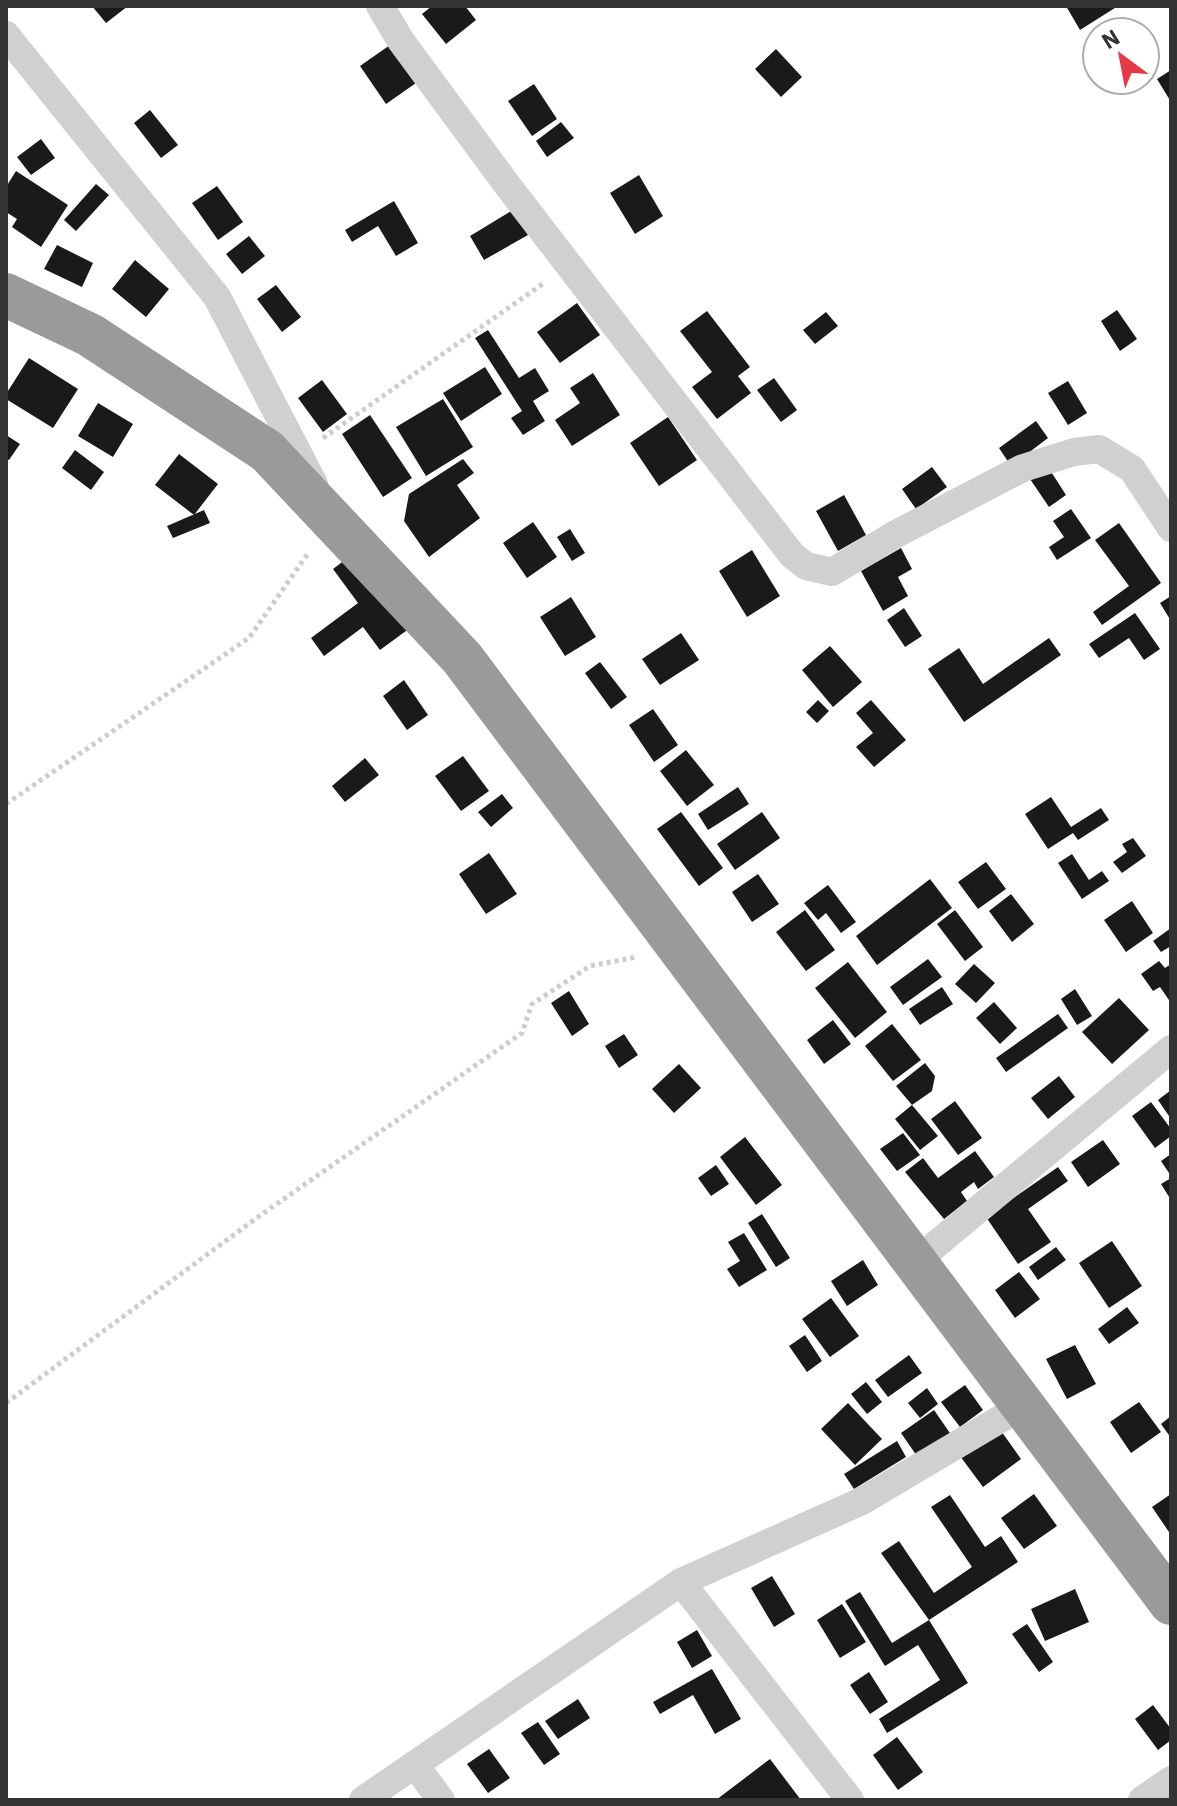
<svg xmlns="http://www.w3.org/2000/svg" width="1177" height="1806" font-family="'IBM Plex Sans',sans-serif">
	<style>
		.building { fill: #1a1a1a }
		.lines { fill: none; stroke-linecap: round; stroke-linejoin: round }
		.path { stroke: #cdcdcd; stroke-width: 5; stroke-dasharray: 4 4; stroke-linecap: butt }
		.street { stroke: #d0d0d0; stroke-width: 28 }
		.highway { stroke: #9a9a9a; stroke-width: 44 }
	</style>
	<rect width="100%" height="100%" fill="#fff"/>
	<!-- building -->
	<path class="building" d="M92,6H128L106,23Z
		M432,6H465L476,20L446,44L422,14Z
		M1066,6H1118L1080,30Z
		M390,45L416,83L386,104L360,66Z
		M776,49L802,77L781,97L755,69Z
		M1171,70V102L1157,79Z
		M534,84L557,119L532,136L508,101Z
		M150,110L178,145L161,158L134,123Z
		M561,122L574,138L547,157L536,141Z
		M41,139L55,158L31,175L17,157Z
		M16,171L68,205L41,247L12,227L17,219L6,212V187Z
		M639,175L663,216L635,234L610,193Z
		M96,184L109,195L76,231L64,220Z
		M217,186L243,222L218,240L192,203Z
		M394,201L418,243L396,256L378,226L352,242L345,230Z
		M513,210L528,235L484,260L470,236Z
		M249,236L265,256L242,274L226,254Z
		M57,245L93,263L82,287L44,269Z
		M135,260L169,289L146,317L112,289Z
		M276,285L301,317L282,332L257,299Z
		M577,303L600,335L560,363L537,332Z
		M1117,310L1137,339L1120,351L1101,321Z
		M707,311L750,367L738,376L751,393L717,419L692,387L712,372L680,331Z
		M826,312L838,326L815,344L803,330Z
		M488,330L519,378L535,368L549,391L533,401L545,421L523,435L511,418L522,411L475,338Z
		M29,358L78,389L53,428L6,399V394Z
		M485,367L502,394L461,421L443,393Z
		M593,373L620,415L572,446L555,420L580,403L570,388Z
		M774,378L797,410L781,422L757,390Z
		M322,380L347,414L323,432L298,398Z
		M1068,381L1087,413L1068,425L1048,393Z
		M443,399L473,447L426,476L396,427Z
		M98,403L133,424L113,457L78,436Z
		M370,415L412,478L383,497L342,434Z
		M668,417L697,460L659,486L630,443Z
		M1036,421L1048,438L1011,466L999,448Z
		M6,435L20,444L9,460L6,459Z
		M75,450L104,472L91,490L62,468Z
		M179,454L218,484L194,515L155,485Z
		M463,459L474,473L457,485L480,518L429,557L404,521L409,494Z
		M932,467L947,487L916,509L902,489Z
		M1048,467L1066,495L1049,507L1030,479Z
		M844,495L866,535L838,551L816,511Z
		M1071,509L1091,538L1057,560L1049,547L1064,537L1053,521Z
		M204,510L210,523L173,538L167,526Z
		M533,522L557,557L527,578L503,543Z
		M1119,523L1161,583L1102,625L1093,612L1129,586L1095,540Z
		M570,529L585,553L572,561L557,537Z
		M901,548L912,569L898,577L908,596L883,611L861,571Z
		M752,550L780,596L747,617L719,571Z
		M354,553L410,628L380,650L363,627L324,656L311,638L358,603L333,569Z
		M1171,596V621L1160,603Z
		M571,597L596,637L565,656L540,617Z
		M904,608L922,636L905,647L887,620Z
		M1135,613L1160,649L1144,660L1129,638L1099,658L1089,644Z
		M681,633L699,660L660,685L642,659Z
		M1049,638L1061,655L964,722L928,669L959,648L983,684Z
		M830,646L862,682L833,707L802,670Z
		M600,662L627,697L611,709L585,673Z
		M404,680L428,715L407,730L383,696Z
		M818,700L829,711L817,723L806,712Z
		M871,700L906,740L874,767L856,747L873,733L856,713Z
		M653,709L678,745L654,762L629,725Z
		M686,750L714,785L687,806L660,771Z
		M463,756L489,791L461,811L435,776Z
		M365,758L379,775L345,802L332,786Z
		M738,787L749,804L708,830L698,814Z
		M502,794L513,808L491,827L478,812Z
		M1051,797L1071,827L1101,808L1109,820L1078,840L1073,833L1048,849L1025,814Z
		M681,812L723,868L699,886L657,829Z
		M762,812L780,838L735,870L717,844Z
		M1133,838L1146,856L1122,873L1113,862L1127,852L1122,844Z
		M489,853L517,894L486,914L459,874Z
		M1072,854L1089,880L1102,871L1109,881L1082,899L1058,863Z
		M986,862L1006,889L978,909L958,882Z
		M758,874L779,904L752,922L732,892Z
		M930,879L952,908L877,965L856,936Z
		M828,885L856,922L841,933L826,913L818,920L804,903Z
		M1011,894L1034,924L1012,942L989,911Z
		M1132,901L1153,933L1126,952L1104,920Z
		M805,910L835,950L806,971L776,932Z
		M955,910L983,947L965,961L937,924Z
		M1171,928V946L1161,952L1153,941Z
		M928,959L942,977L903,1005L890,987Z
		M1159,961L1165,968L1171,964V1003L1160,987L1153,991L1141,974Z
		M848,962L887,1012L855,1038L815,988Z
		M974,964L995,983L976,1003L955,984Z
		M942,987L953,1004L920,1025L909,1009Z
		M1075,989L1092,1016L1077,1025L1061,999Z
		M569,991L589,1024L572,1036L551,1003Z
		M1119,998L1149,1030L1112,1064L1082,1032Z
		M994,1002L1017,1028L1000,1044L976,1018Z
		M1058,1014L1068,1028L1006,1072L996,1058Z
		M833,1020L851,1044L824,1064L807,1040Z
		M892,1024L921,1060L893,1081L865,1046Z
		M624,1034L638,1055L619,1068L605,1046Z
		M925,1063L935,1076L932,1091L912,1105L896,1086Z
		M679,1064L701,1088L674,1113L652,1089Z
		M1059,1076L1075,1097L1048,1119L1031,1098Z
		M1171,1090V1119L1158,1100Z
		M955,1101L982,1138L958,1155L931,1119Z
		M1151,1102L1171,1129V1136L1155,1148L1132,1116Z
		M912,1105L938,1136L920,1150L895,1119Z
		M903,1133L920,1155L897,1171L880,1149Z
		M745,1137L782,1185L756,1205L720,1157Z
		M1103,1140L1120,1164L1088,1187L1071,1162Z
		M975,1151L994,1177L978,1189L974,1182L961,1192L967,1201L944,1219L905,1172L923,1158L938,1178Z
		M1171,1154V1176L1161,1161Z
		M716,1165L729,1184L711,1196L698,1178Z
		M1058,1167L1068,1181L1028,1209L1051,1242L1018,1264L986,1217Z
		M1171,1178V1200L1161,1184Z
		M762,1214L790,1258L776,1267L748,1223Z
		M744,1233L767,1270L739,1287L727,1269L740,1261L728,1242Z
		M1112,1241L1142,1286L1109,1308L1079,1263Z
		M1056,1247L1066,1260L1038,1280L1029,1267Z
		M863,1260L878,1285L847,1306L831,1281Z
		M1019,1272L1040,1299L1015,1318L995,1290Z
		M831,1298L859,1336L830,1357L802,1319Z
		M1127,1307L1139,1323L1109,1344L1098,1329Z
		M805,1335L822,1361L807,1372L789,1346Z
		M1075,1345L1096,1384L1067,1399L1046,1359Z
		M909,1355L922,1373L888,1397L875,1380Z
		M866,1382L882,1402L867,1414L851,1394Z
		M965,1385L983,1410L960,1427L941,1402Z
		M927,1388L938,1404L920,1418L908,1403Z
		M1139,1402L1161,1432L1131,1453L1110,1422Z
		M848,1403L882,1439L855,1465L821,1429Z
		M934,1410L952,1436L919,1459L901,1433Z
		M1171,1416V1438L1161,1424Z
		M999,1428L1021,1459L983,1487L960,1456Z
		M897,1441L906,1457L854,1489L844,1474Z
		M1034,1494L1057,1526L1024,1549L1001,1518Z
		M1171,1494V1535L1152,1507Z
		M950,1495L985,1547L1001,1536L1018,1562L929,1620L968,1683L887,1733L879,1719L940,1680L918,1645L885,1666L845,1601L860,1592L892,1643L929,1620L881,1553L899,1541L934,1593L972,1567L931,1507Z
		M772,1576L795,1614L774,1627L751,1588Z
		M1075,1589L1089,1622L1045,1641L1031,1609Z
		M842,1604L866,1642L840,1658L817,1620Z
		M1027,1624L1053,1662L1039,1672L1012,1634Z
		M697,1630L712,1656L692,1668L677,1642Z
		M712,1669L741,1719L715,1734L693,1695L660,1714L653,1702Z
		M869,1672L888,1702L870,1714L850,1685Z
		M578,1699L590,1718L558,1739L545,1721Z
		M1153,1705L1171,1729V1740L1158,1750L1135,1719Z
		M538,1722L560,1754L544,1765L521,1733Z
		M897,1737L923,1772L898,1790L873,1755Z
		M489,1749L510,1778L488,1793L467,1764Z
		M770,1759L801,1800H716Z"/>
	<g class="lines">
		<!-- path -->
		<path class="path" d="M323,438L544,283
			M6,804L249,638L309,552
			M6,1403L258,1217L522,1033L532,1004L590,966L637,957"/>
		<!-- street -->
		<path class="street" d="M380,6L401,41L508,186L792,555L806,566L832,572L894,535L1023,468L1074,452L1099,449L1132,469L1171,528
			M6,35L217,297L314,484
			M915,1262L1171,1049
			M681,1582L850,1800
			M415,1765L441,1800
			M363,1800L681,1582L862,1501L1024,1405
			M1142,1800L1171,1780"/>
		<!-- highway -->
		<path class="highway" d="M6,295L90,335L267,451L462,658L1171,1603"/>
	</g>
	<!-- border -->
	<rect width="1177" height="1806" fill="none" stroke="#333333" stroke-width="16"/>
	<!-- north arrow -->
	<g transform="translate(1121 56) rotate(328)"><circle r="38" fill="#ffffff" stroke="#adadad" stroke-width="2"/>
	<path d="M0-6L14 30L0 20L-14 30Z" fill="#e63946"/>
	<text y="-12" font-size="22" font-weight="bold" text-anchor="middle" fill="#333333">N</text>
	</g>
</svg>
